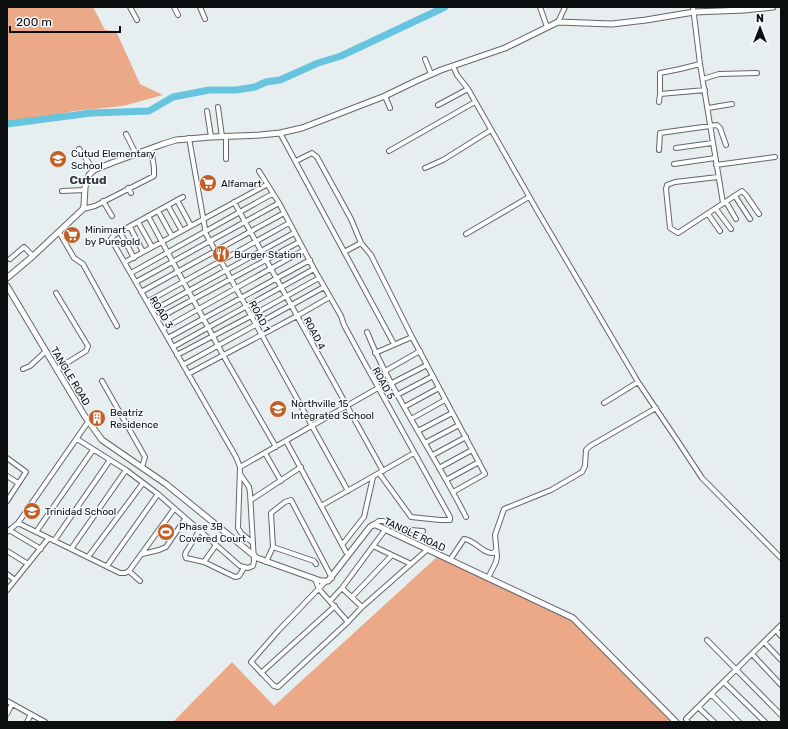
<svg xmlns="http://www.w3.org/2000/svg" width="788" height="729" font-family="Rubik,sans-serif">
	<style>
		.green { fill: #eba988 }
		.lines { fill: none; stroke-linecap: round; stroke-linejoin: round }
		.river { stroke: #67c4de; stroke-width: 7 }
		.minor-casing { stroke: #626769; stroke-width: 6 }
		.tertiary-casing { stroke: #626769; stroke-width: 7 }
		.minor { stroke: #fff; stroke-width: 4 }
		.tertiary { stroke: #fff; stroke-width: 5 }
		.labels { text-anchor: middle; stroke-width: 3; stroke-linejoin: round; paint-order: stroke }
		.poi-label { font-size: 10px; fill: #0c0f0f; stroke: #f5fbfe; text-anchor: start }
		.street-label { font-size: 10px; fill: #0c0f0f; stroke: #f5fbfe }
		.quarter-label { font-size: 12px; font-weight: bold; fill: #373d3e; stroke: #f5fbfe }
	</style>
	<rect width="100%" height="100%" fill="#e7eef0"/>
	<!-- green -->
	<path class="green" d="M7,7H93L105,30L116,31L140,84L163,95L123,106L74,111L20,122L7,121Z
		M438,556L571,619L673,722H173L232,662L274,706Z"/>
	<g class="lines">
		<!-- river -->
		<path class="river" d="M7,124L91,113L149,111L173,97L209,90H236L255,87L266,82L280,80L318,63L341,56L445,7"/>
		<!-- minor casing -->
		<g class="minor-casing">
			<path id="minor" d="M130,7L137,20
				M174,7L178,15
				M200,7L205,19
				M540,7L547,27
				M693,7L700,64L723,203
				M558,22L565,7
				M425,59L431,74
				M453,66L457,75L468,89L538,212L638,382L677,440L702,478L781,558
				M703,79L719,74L757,73
				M660,94V73L680,69L700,64
				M385,96L390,108
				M659,102L660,94L705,90
				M438,105L468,89
				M218,107L222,137
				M708,108L732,104
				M207,111L211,137
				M280,133L394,344
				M126,134L136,154
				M226,137V159
				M189,138L206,234L348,491
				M676,148L712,143
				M79,149L94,170
				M659,150L660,133L717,125L720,128L726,145
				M389,151L475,102
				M296,161L312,153L317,157L351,219L361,243L371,255L412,337L485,474L453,492
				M674,164L715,158
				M716,165L775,157
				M425,168L443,160L491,130
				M259,171L279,203L314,269L341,316L344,325L363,360L450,517V520H440L411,517L379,473
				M718,177L675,182L667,185L666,189L670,228L678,233L742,191L746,195L759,214
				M128,188L131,193
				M62,191L85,190
				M735,196L750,219
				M183,197L114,235L111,239L236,457L240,467L238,528L241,533L253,543
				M177,200L191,226
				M103,201L112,216
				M234,202L383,471
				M726,202L736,219
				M168,206L182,231
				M83,209L95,206L154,176V168L151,148
				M716,209L731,229
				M158,211L172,236
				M708,214L720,231
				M148,216L223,355L276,447
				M138,222L152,247
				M130,227L143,252
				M59,232L74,258L83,264L117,326
				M120,232L134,258
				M466,234L529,197
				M344,252L361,243
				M10,259L24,247L33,256
				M125,262L266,185
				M131,273L272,194
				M136,282L279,203
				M141,292L284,213
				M56,293L88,346L86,351L57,369
				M147,302L289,223
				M152,311L294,233
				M157,319L299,242
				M163,329L304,250
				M367,332C393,396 434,454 466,517
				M168,338L310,260
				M173,347L314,269
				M375,353L412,337
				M177,355L251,316L319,278
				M183,365L324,287
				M23,369L30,366L46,351
				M385,371L420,351
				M188,374L297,316L330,297
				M102,381L145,457L142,467
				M392,383L427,365
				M397,395L433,376
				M604,403L638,382
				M404,407L439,388
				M411,419L445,400
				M418,431L452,413
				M77,439L126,470L158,494L240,566L248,568L253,566L254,561L250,493L249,487L240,474
				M286,441L346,552
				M425,443L459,425
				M265,453L281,481
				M433,455L466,437
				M7,458L26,472L7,501
				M240,467L378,388
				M439,468L472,450
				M7,476L18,483
				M446,480L479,462
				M251,500L301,467
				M321,506L414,453
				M18,523L120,573H125L129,571
				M373,525L379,521H383L410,530L423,531
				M9,530L41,549
				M199,531L186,552L185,555L186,558L204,562L235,577L239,576L244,568
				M7,532L18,523L88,422
				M36,532L93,450
				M54,541L110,460
				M342,545L364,517L373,477
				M373,546L385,530
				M273,547L314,561L316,564
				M71,549L126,470
				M7,551L28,564
				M142,554L159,550L166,547L185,519
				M88,557L143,483
				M450,560L464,539C475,540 483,554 493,553L496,550
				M204,562L216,545
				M266,562L273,547L271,513L285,502L291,500L332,578
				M107,566L158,494
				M129,571L174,509
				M129,571L140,581
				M7,574L15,580
				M488,578L496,562L497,557L495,535L504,509L551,490L582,472L585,466L586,450L590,446L656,408
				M315,579L319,589L348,622
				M326,581L278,631L251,662L274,686L278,687L348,622L362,607L428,549
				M342,588L362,607
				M7,590L48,539
				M352,597L392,555
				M330,601L342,588L373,546L411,564
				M776,630L781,636
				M707,640L781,715
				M764,642L781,660
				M752,654L781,685
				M261,673L335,606
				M724,682L765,722
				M711,694L739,722
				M7,701L45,722
				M698,707L714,722
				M7,714L12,704
				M27,722L31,714
				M688,722L686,719L781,625"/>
		</g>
		<!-- tertiary casing -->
		<g class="tertiary-casing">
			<path id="tertiary" d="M7,278L33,256L83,209L84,205L85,187L89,175L94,170L114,162L163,144L176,140L211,137L260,135L280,133L302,128L385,96L416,81L441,70L505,48L558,22L612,24L646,20L694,12L744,10L773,7
				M7,286L84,415L102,440L166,484L257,558L321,581H328L370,527L373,525H376L573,618L676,722"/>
		</g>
		<!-- minor -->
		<use href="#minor" class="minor"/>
		<!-- tertiary -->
		<use href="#tertiary" class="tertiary"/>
	</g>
	<!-- icons -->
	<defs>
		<g id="school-disc" transform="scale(0.9)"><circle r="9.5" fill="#c15f24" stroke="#f5fbfe"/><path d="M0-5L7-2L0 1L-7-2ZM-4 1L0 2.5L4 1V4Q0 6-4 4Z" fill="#fff"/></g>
		<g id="supermarket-disc" transform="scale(0.9)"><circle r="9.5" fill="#c15f24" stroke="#f5fbfe"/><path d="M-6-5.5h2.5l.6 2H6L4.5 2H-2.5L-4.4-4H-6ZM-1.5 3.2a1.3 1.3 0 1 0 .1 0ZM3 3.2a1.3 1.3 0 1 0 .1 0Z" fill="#fff"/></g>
		<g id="restaurant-disc" transform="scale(0.9)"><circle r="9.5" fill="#c15f24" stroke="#f5fbfe"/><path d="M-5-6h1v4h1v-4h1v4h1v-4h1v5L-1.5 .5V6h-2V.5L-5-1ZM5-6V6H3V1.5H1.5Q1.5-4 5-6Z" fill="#fff"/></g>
		<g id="building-disc" transform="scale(0.9)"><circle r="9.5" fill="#c15f24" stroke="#f5fbfe"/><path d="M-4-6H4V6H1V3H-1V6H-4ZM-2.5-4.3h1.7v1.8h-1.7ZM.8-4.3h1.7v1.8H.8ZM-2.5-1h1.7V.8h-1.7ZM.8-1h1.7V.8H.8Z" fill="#fff"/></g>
		<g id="stadium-disc" transform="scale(0.9)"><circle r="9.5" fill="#c15f24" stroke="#f5fbfe"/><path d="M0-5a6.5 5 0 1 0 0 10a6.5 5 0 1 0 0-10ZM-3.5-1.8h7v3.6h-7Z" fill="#fff"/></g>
	</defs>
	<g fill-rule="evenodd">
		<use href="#school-disc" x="58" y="159"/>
		<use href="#supermarket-disc" x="208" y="183"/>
		<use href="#supermarket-disc" x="72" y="235"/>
		<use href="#restaurant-disc" x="221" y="254"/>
		<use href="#school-disc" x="278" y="409"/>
		<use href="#building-disc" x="97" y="418"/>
		<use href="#school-disc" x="32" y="511"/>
		<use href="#stadium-disc" x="166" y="532"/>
	</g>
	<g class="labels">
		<!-- poi labels -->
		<g class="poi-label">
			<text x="71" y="157">Cutud Elementary<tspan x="71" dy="12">School</tspan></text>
			<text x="221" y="187">Alfamart</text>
			<text x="85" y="233">Minimart<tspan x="85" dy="12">by Puregold</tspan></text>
			<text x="234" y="258">Burger Station</text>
			<text x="291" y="407">Northville 15<tspan x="291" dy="12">Integrated School</tspan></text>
			<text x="110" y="416">Beatriz<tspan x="110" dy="12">Residence</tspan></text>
			<text x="45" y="515">Trinidad School</text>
			<text x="179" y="530">Phase 3B<tspan x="179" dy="12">Covered Court</tspan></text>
		</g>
		<!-- street labels -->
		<g class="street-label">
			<text transform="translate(162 312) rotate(59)" y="4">ROAD 3</text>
			<text transform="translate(260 316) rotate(62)" y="4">ROAD 1</text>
			<text transform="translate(315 333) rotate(62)" y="4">ROAD 4</text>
			<text transform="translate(71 376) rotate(59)" y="4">TANGLE ROAD</text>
			<text transform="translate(384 383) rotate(61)" y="4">ROAD 5</text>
			<text transform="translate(415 534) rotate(25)" y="4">TANGLE ROAD</text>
		</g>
		<!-- quarter labels -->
		<g class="quarter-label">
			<text x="88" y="184">Cutud</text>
		</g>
	</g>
	<!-- border -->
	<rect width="788" height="729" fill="none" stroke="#0c0f0f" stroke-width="16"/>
	<!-- north arrow -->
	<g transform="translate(760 28)" stroke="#f5fbfe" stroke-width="3" paint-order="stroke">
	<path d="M0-3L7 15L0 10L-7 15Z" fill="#0c0f0f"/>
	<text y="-6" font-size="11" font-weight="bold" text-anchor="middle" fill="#0c0f0f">N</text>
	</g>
	<!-- scale -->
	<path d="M10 26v6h110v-6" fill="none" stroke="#0c0f0f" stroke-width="2"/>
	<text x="16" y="26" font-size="12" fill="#0c0f0f" stroke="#f5fbfe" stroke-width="3" paint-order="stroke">200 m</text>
</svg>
